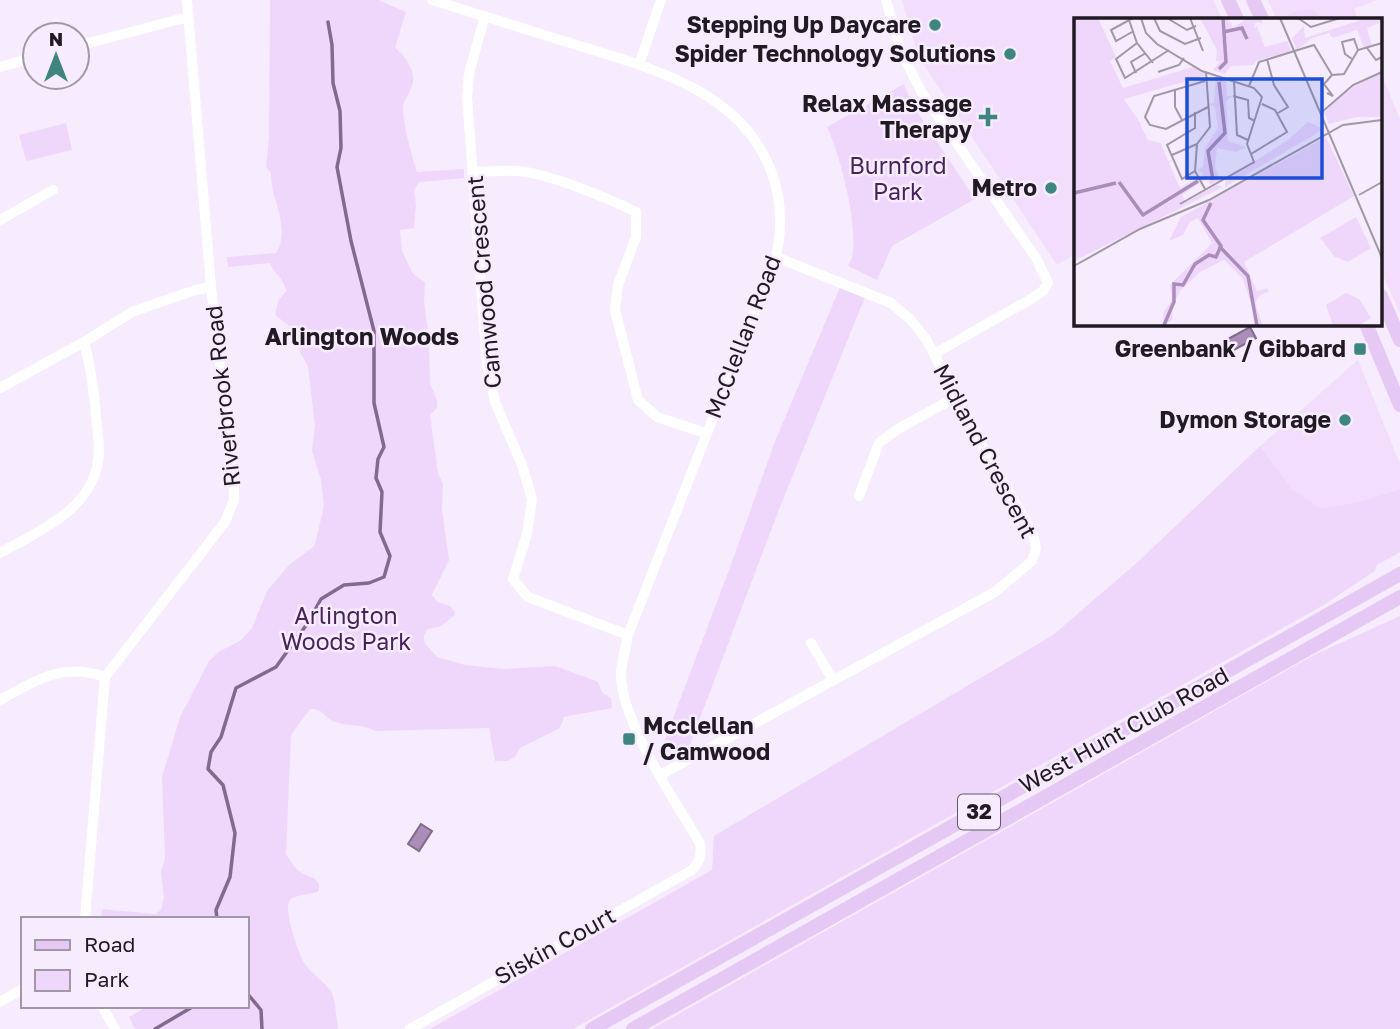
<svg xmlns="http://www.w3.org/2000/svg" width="1400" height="1029" font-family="'Golos Text',sans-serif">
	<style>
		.built { fill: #f2defc }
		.green { fill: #efd7fc }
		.water { fill: #aa8eb9; stroke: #816b8c; stroke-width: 2 }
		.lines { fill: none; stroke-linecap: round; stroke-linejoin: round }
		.stream { stroke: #816b8c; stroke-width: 3.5 }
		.minor { stroke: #fff; stroke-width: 10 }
		.major { stroke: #e5c8f4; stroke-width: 14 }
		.poi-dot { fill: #3e857f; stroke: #f7ebfe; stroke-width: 2.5 }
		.labels { text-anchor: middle; stroke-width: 5; stroke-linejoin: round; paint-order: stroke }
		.shield { fill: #f7ebfe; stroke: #605965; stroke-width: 2 }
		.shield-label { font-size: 21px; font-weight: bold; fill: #201a23 }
		.poi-label { font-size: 23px; font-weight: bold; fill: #201a23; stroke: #f7ebfe; text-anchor: end }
		.park-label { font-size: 23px; fill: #482359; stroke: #f7ebfe }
		.street-label { font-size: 23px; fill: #201a23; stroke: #f7ebfe }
		.neighbourhood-label { font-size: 24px; font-weight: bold; fill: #201a23; stroke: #f7ebfe }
		.inset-river { fill: none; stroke: #aa8eb9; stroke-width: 3.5 }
		.inset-road { fill: none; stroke: #a197a6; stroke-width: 2 }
		.view { fill: #1d4ed8; fill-opacity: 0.15; stroke: #1d4ed8; stroke-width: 3.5 }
		.inset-edge { fill: none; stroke: #201a23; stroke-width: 3.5 }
	</style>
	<rect width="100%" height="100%" fill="#f7ebfe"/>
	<!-- built -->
	<path class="built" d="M902,0H1213L1222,19H1076V254L1057,265L918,56Z
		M1268,0H1377L1354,9L1358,19H1276Z
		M1381,73L1400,119V313L1381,271Z
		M1358,360L1400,464V489L1358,502L1321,508L1292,489L1260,446Z"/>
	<!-- green -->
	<path class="green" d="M270,0H378L406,12L395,48C405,55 417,72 412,86C409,96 402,100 403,111C405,132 411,152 417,172L464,169V178L419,182L414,190L416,205L414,228L400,230L402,251L413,274L425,282L424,302L429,338L430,383L437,401V408L430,415L438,473L443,484L442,509L449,560L432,595L437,602L450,606L455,612L454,616L439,627L428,629L424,635V642L437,657L465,665L504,669L555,666L591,679L598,682L602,692L611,698L612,708L564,717L560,728L520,748L515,757L507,761H495L489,728L375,731C362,723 349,727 335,722C324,718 324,708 310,709L291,735L286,854C294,867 299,874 314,878L319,884V891C311,896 294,893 289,902C284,911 299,956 305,964C312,975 324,981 331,991C336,1001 336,1018 338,1029H135L129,1017L148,1006H247V919H101L102,909L155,914L161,910L164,897L161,872L165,859L162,777L180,717L209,661L220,651L240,641L252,628L267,591L289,565L314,546L316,540L324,506L321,480L312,451L315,426L308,367L300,352L297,332L275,315L278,301L286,291C284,278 274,274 270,263L228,267L227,257L276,253C292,228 270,199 271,173L266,167L269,139Z
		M1310,9L1315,11L1321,19H1283L1295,11Z
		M904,84L912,104L975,199L892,246L877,280L848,266C850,262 853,256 853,251C856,217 841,158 827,127Z
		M66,123L72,150L26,161L19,135Z
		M840,287L865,297L778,512L691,742L693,751L673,758L668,755L663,745L732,562L774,444Z
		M1260,446L1292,489L1321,508L1358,502L1400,489V552L1377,565L1375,571L1322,606L573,1029H430L712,870L714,836L1053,635L1140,560Z
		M1400,616V1029H652L1312,656Z"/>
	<!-- water -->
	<path class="water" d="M1250,327L1256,338L1234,350L1228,339Z
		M421,824L432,831L419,851L408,844Z"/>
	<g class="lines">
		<!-- stream -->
		<path class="stream" d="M217,919L216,910L230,877L235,833L223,785L208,769L211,752L221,737L236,688L276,667L307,624L321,599L344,585L369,583L384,577L390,556L380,532L382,492L376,478L378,459L384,447L374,403V331L351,241L337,167L341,148L340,111L333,83L332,45L328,22
			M247,993L261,1010L262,1029
			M155,1029L194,1006"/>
		<!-- minor -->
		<path class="minor" d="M886,0L902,54L922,93L1036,258L1048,283L1043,291L1031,299L934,354
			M485,16L469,73L467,97L487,365L495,402L522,465L532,499L527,534L513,579L528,597L628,635
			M77,46L188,17
			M639,65L661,0
			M0,67L35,57
			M474,172C489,172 504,170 518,171C550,174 608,198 636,212V237L618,285L615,310L638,400L657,417L705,433
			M0,220L53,190
			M0,388L84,342L132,312L195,290L211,287
			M859,496L879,443L898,429L956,397
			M0,553C35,533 84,513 96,471C101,453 98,434 96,417C94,391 91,367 84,342
			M811,643L833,680
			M0,700C36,680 64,662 105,677
			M660,775L995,592L1032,561L1036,549L1034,537L1030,528L988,456L926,339L910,319L891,303L776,257
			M85,919L105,677L225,522L234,500V482L211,287L187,0
			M0,1002L23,989
			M102,1006L115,1029
			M410,1029L692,870C700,861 702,855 700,843C676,803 619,718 621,672C622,660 626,647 628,635L776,257C783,226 782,198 770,168C738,88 644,66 570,43C524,29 478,14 432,0"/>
		<!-- major -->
		<path class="major" d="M1228,0L1237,19
			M1253,0L1262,19
			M1381,296L1400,340
			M1366,324L1400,405
			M592,1029L1400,574
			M633,1029L1400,597"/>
	</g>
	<!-- markers -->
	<g class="poi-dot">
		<circle cx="935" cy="25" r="7"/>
		<circle cx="1010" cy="54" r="7"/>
		<path d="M984.5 106.5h7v7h7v7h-7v7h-7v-7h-7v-7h7z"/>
		<circle cx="1051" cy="188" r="7"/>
		<rect x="1353" y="342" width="14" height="14" rx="3.5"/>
		<circle cx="1345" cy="420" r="7"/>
		<rect x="622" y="732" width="14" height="14" rx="3.5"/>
	</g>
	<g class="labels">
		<!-- shield labels -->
		<rect class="shield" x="958" y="794.5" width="42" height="35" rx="5"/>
		<g class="shield-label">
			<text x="979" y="819">32</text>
		</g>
		<!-- poi labels -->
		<g class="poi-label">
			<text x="921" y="33">Stepping Up Daycare</text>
			<text x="996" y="62">Spider Technology Solutions</text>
			<text x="972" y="112">Relax Massage<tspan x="972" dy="26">Therapy</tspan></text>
			<text x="1037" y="196">Metro</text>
			<text x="1346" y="357">Greenbank / Gibbard</text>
			<text x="1331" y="428">Dymon Storage</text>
			<text x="643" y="734" text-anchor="start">Mcclellan<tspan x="643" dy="26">/ Camwood</tspan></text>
		</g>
		<!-- park labels -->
		<g class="park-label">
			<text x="898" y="174">Burnford<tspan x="898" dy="26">Park</tspan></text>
			<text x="346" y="624">Arlington<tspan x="346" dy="26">Woods Park</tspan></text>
		</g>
		<!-- street labels -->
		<g class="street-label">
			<text transform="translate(484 282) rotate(-95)" y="8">Camwood Crescent</text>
			<text transform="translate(743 337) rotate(-69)" y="8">McClellan Road</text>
			<text transform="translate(223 396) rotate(-96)" y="8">Riverbrook Road</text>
			<text transform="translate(985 451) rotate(62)" y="8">Midland Crescent</text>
			<text transform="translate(1124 730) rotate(-29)" y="8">West Hunt Club Road</text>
			<text transform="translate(555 946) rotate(-29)" y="8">Siskin Court</text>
		</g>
		<!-- neighbourhood labels -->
		<g class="neighbourhood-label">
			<text x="362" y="345">Arlington Woods</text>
		</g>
	</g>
	<!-- overview -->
	<g transform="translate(1074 18)">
		<rect width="308" height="308" fill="#f7ebfe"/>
		<path d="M0,0H24L42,39L36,43L49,70L119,49L134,57L50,81L66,105L71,103L66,106L74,122L87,125L94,143L98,142L95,145L106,170L123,160L126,165L108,177L111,183L104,188L142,167L149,169L0,243ZM155,0L159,10L173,0H187L189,5L182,4L180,10L183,8L191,29L213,23L217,33L182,43L180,47L157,48L150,56L139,52L147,43H142L143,32L127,2ZM293,0H308V4L293,10L298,28L290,30L283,12L259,20L255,15L238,20L223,32L218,20L230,8L231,20ZM308,55V99H283L255,106L250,94L276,70ZM142,59L152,63L153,78H158L152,84L154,123L172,129L162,134L143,130L141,148L146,162L136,167L134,161L128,164L129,155L123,152L129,149L131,130L144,110L141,89L135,86L140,85ZM234,104L250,111L151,169V162L214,122ZM252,119L280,178L170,244L183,273L193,270L195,274L186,277L181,285L189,308H179L182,302L169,261L150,242L126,254L106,273L97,291L99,301L90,308L89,295L98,282L96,267L138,225L124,200L116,204L109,217L95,223L107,199ZM282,199L297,230L274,244L261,239L246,220ZM272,275L285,281L297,300L284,308H259L252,287Z" fill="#efd7fc"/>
		<path class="inset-river" d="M149,14L168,10L173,21M145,51L152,44L149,0M139,162L134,133L151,115L145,64M45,164L69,197L124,163M0,175L42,165M145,228L174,258L183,308M90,307L100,284V266L109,267L121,246L135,237L142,239L147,228L129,202L137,185"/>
		<path class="inset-road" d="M67,0L72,15L83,26L128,53L180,70L188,79L173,126L180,144L106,186M80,0L86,13L111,26L127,20M93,0L113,12L122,8M116,0L129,33M206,0L308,240M224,0L237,9L266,0M55,2L63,25L79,45M58,14L42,23L37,12L59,0M63,25L42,41L51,60L95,32M293,30L302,42L308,39M193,41L200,67L214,89L204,95M278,41L271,36L268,24L280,21L284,32M84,54L105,47L110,40M62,55L57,44L72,35M258,57L270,56L284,32L308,25M131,63L80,78L71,99L76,107L92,111L134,89M160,63L163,117L174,122M175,68L185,44L240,27L258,57M101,71V89L108,102M253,75L259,78L250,66L258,57M159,78L174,82L175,100L181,103M248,94L279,67L308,54M177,136L213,114L201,92L188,86M98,137L123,126M121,153L108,161L93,127L121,110V94M131,171L121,153L123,126L136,109L132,54M285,177L308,164M0,248L66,211L135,182L269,107L308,102"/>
		<path class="view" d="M113,61H248V160H113Z"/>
		<rect width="308" height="308" class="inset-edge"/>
	</g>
	<!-- legend -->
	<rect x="21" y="917" width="228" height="91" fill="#f7ebfe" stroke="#a197a6" stroke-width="2"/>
	<rect x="35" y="940" width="35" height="10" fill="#e5c8f4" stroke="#a197a6" stroke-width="2"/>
	<text x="84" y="952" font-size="21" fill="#201a23">Road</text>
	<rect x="35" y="970" width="35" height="21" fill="#efd7fc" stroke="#a197a6" stroke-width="2"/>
	<text x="84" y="987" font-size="21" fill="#201a23">Park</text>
	<!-- north arrow -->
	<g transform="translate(56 56)"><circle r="33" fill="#f7ebfe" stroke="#a197a6" stroke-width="2"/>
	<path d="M0-5L12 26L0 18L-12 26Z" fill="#3e857f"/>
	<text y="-10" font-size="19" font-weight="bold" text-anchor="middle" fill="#201a23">N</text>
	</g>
</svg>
